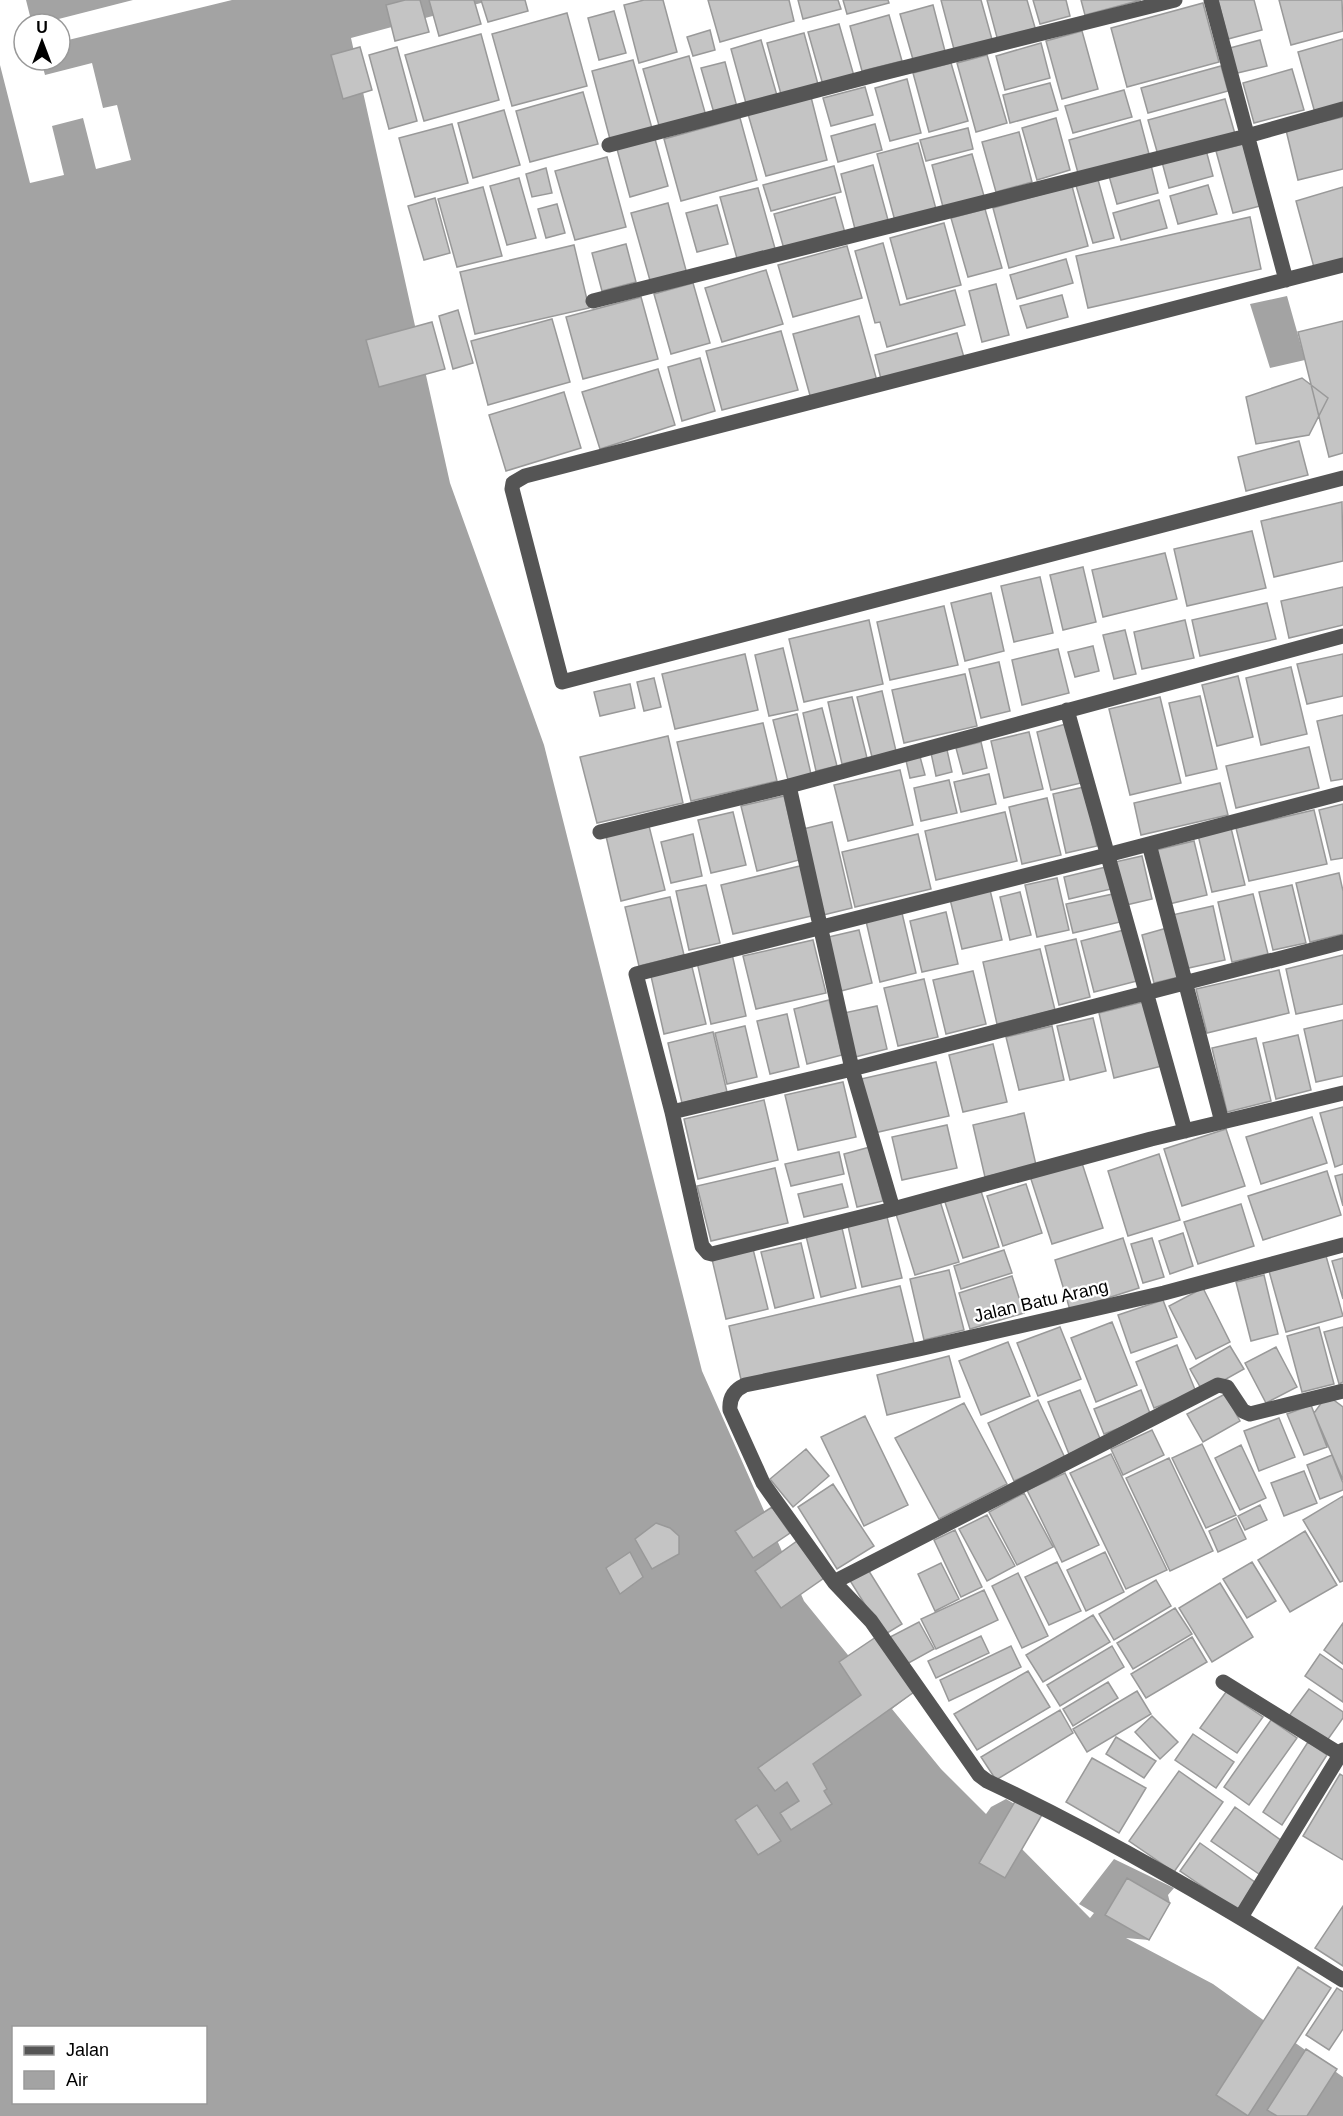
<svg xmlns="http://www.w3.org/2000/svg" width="1343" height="2116" font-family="Arial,sans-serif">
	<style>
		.water { fill: #a3a3a3; fill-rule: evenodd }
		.pier { fill: #fff }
		.building { fill: #c4c4c4; stroke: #999; stroke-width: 1.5 }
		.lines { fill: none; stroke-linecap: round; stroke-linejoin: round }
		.minor { stroke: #555; stroke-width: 15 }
		.labels { text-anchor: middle; stroke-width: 4.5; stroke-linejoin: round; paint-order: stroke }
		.street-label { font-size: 18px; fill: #000; stroke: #fff }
	</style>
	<rect width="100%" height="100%" fill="#fff"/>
	<!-- water -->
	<path class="water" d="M0,0H492L351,38L450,483L544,745L702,1371L804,1601L874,1687L914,1692L892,1709L941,1769L986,1814L991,1807L1006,1799L1032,1814L1015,1842L1090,1918L1094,1913L1079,1904L1114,1859L1174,1888L1168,1895L1170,1903L1149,1940L1126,1938L1213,1984L1343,2077V2116H0ZM24,24H60V60H24ZM14,2028H206V2102H14Z
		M1287,296L1305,360L1270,368L1250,304Z"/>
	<!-- pier -->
	<path class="pier" d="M0,0H26L32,24H24V60H41L45,75L92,63L103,108L117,105L131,160L96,169L83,118L52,126L64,175L30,183L0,65Z
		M133,0H232L60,42V24H39Z"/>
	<!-- building -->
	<path class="building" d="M405,0H420L429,32L395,41L386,5Z
		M429,0H474L481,24L439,36Z
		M481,0H525L528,11L488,22Z
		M644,0H663L677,52L639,63L624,5Z
		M708,0H789L794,21L720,42Z
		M798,0H838L841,9L803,19Z
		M843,0H888L889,3L847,14Z
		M941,0H981L993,43L955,53Z
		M987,0H1027L1036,31L998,41Z
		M1033,0H1066L1070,16L1040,24Z
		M1081,0H1141L1085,15Z
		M1218,0H1254L1262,30L1228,39Z
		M1279,0H1342L1343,31L1291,45Z
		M1203,3L1219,62L1127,87L1111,28Z
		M933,5L946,55L914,63L900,14Z
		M614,11L626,53L599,60L588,18Z
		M567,13L587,86L512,106L492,34Z
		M889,15L902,61L862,71L850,26Z
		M839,24L854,76L823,85L808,32Z
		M710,30L715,50L693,56L687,37Z
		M1082,31L1098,89L1062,99L1046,41Z
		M804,33L819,88L782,98L767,43Z
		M481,34L499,100L424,121L405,55Z
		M1343,39V105L1315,113L1298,52Z
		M761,40L778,99L747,107L731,49Z
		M1260,40L1267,66L1233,74L1226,49Z
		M1041,43L1050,78L1005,90L996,56Z
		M360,47L372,90L343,99L331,55Z
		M397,47L417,121L389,129L369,55Z
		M987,55L1007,123L976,132L957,63Z
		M689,56L706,116L660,129L643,69Z
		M633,60L653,132L611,143L592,71Z
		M725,62L737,107L714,113L701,68Z
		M951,63L968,121L929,132L913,73Z
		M1221,66L1228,91L1148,113L1141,88Z
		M1292,69L1304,110L1254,123L1243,83Z
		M907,79L921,133L890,141L875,88Z
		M1050,83L1058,110L1010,123L1003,95Z
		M865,87L873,115L831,126L823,98Z
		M1124,90L1132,117L1073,133L1065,106Z
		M583,92L598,144L530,162L516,111Z
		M811,97L827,160L766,176L748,114Z
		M1225,99L1235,134L1158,155L1148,120Z
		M504,110L520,165L473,178L458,123Z
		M1343,117V169L1298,180L1286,130Z
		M740,118L757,180L681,201L664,139Z
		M1056,118L1070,170L1037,180L1022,128Z
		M1140,120L1149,154L1078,173L1069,140Z
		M452,124L468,183L415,197L399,138Z
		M875,124L882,150L838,162L831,136Z
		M968,128L973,149L926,161L920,140Z
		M1019,132L1032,182L996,192L982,142Z
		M655,139L668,186L630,197L617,149Z
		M918,143L936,209L895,221L877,154Z
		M1243,144L1260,206L1233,213L1216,151Z
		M1206,150L1213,176L1169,188L1162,162Z
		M972,154L984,196L943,207L932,165Z
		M607,157L626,227L575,240L555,171Z
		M873,165L888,220L855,229L841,174Z
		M1151,165L1158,193L1117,204L1109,176Z
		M834,166L841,192L771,211L763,185Z
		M546,168L552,193L532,197L526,174Z
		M1097,176L1114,238L1093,243L1075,182Z
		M519,178L536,238L507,245L490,186Z
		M1208,185L1217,214L1178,224L1170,196Z
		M1072,186L1088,246L1009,268L993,208Z
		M483,187L502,256L457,267L438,199Z
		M1343,187V264L1315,271L1296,201Z
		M758,188L776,252L738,262L720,197Z
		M835,197L845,233L784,249L774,214Z
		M435,198L450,253L424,260L408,206Z
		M1159,200L1167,228L1121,240L1113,213Z
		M668,203L687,274L651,284L631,213Z
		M557,204L565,233L546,238L538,209Z
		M717,205L728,244L697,252L686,213Z
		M985,209L1002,268L968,277L951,218Z
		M1250,217L1261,269L1088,308L1076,256Z
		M944,223L961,285L907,299L890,238Z
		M883,243L900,305L955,290L965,325L887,347L880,322L875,323L855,251Z
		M626,244L636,282L602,291L592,253Z
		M574,245L589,308L475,334L460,272Z
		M847,246L862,298L793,317L778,265Z
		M1066,259L1073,283L1017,299L1010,275Z
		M766,270L783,324L722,342L705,288Z
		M693,283L710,343L671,354L654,294Z
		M996,284L1009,335L982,342L969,291Z
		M1062,295L1068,317L1027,328L1020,306Z
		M641,297L658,359L583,379L566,317Z
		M458,310L473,363L453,369L439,316Z
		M859,316L877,381L811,399L793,334Z
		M552,319L570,382L488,405L471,341Z
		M1343,321V453L1329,457L1298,332Z
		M432,322L445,369L379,387L366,340Z
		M781,331L798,390L722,410L706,351Z
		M957,333L965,361L882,383L875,355Z
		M700,358L715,411L682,421L668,367Z
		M658,369L675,425L600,449L582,392Z
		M1302,378L1328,398L1309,435L1256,444L1246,397Z
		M564,392L581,448L506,471L489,415Z
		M1299,441L1308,475L1246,491L1238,457Z
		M1342,502L1343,561L1274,577L1261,521Z
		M1252,531L1266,588L1187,606L1174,549Z
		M1165,553L1177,599L1103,617L1092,570Z
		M1083,567L1096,622L1063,630L1050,575Z
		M1040,577L1053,633L1014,642L1001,586Z
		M1343,587V625L1289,638L1281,601Z
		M991,593L1004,651L965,661L951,603Z
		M1267,603L1276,639L1200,656L1192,620Z
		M944,606L958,665L890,680L877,622Z
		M869,620L883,684L804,702L789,639Z
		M1185,620L1194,658L1142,669L1134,632Z
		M1125,630L1136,674L1114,679L1103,635Z
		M1093,646L1099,671L1075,677L1068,652Z
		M783,648L798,710L769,716L755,655Z
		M1058,649L1069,693L1022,705L1012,660Z
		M745,654L758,710L675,729L662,674Z
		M1343,654V696L1307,704L1297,664Z
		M999,662L1010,711L981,718L969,669Z
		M1291,667L1307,734L1261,745L1246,678Z
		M965,674L977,726L904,743L892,690Z
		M1238,676L1253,737L1217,746L1202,685Z
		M654,678L661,707L644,711L637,682Z
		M630,684L635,708L600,716L594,692Z
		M882,691L896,751L872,757L857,697Z
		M1200,696L1217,769L1186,776L1169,703Z
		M852,697L867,758L842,764L828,702Z
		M1160,697L1181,783L1130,795L1109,709Z
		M822,708L837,766L816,771L803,713Z
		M797,714L811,774L788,780L773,720Z
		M1343,715V779L1331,781L1317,721Z
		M763,723L777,781L691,801L677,742Z
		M1066,724L1081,783L1051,790L1037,732Z
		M1029,732L1043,789L1004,798L991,741Z
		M668,736L683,803L597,823L580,757Z
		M981,742L987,768L963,774L956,748Z
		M1309,747L1319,788L1236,808L1226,766Z
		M947,750L952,772L936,776L931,753Z
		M919,753L925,775L910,778L905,756Z
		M900,770L913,825L848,841L834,785Z
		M989,774L996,804L961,812L954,782Z
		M949,780L957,813L921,821L914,788Z
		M1220,783L1228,815L1141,835L1134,803Z
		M1084,787L1097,846L1066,853L1053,794Z
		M784,796L799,860L757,871L741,806Z
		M1047,798L1061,855L1022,864L1009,807Z
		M1343,804V858L1331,860L1319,810Z
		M1314,810L1327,864L1249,881L1236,828Z
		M733,812L746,865L711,873L698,820Z
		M1005,812L1017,861L936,880L925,831Z
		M832,822L852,908L823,915L803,829Z
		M649,826L665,890L621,901L606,836Z
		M1231,828L1245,885L1212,892L1198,835Z
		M693,834L702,876L671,883L661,842Z
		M918,834L931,889L855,907L842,852Z
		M1194,841L1207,895L1169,904L1156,850Z
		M1142,856L1152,899L1126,905L1115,862Z
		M804,865L816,915L733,934L721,885Z
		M1106,867L1111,889L1069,899L1064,877Z
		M1339,873L1343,891V934L1310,942L1296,883Z
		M1057,878L1069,930L1037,937L1025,885Z
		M706,885L720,943L689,950L676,891Z
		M1292,885L1306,943L1273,950L1259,892Z
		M990,890L1002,940L962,949L950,899Z
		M1020,892L1031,935L1010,940L1000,897Z
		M1113,894L1120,922L1073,933L1066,904Z
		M1253,894L1268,954L1232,962L1218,902Z
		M670,897L684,955L639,966L625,907Z
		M1213,906L1225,960L1184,969L1172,915Z
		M946,912L958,964L922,972L910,921Z
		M902,913L916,973L880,982L866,921Z
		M1167,928L1179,977L1154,983L1142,935Z
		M859,930L872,983L837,992L824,938Z
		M1124,930L1137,981L1094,992L1081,941Z
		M1076,939L1090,997L1059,1005L1045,946Z
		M813,940L826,993L756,1009L743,956Z
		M1040,949L1055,1010L997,1024L983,962Z
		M732,954L746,1016L711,1024L697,962Z
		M1343,955V1004L1296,1014L1286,969Z
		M692,967L706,1024L664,1034L651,976Z
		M1279,970L1289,1013L1207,1033L1196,989Z
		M973,971L986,1024L946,1034L933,980Z
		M924,979L938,1037L898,1046L884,988Z
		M829,1000L842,1055L807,1064L794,1009Z
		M1147,1001L1162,1066L1114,1078L1099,1013Z
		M877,1006L887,1049L855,1057L844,1013Z
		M787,1014L799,1067L770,1074L757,1021Z
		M1093,1018L1106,1071L1070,1080L1057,1026Z
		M1343,1020V1076L1316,1082L1304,1029Z
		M745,1026L757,1077L727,1084L715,1033Z
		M1052,1026L1064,1080L1019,1090L1006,1037Z
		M713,1032L727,1092L682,1103L668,1043Z
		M1298,1035L1311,1090L1276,1099L1263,1043Z
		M1256,1038L1271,1101L1227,1112L1212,1048Z
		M993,1044L1007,1102L963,1112L949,1055Z
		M936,1062L949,1116L874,1133L861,1079Z
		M843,1082L856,1137L798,1150L785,1095Z
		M764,1100L778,1160L698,1179L684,1119Z
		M1343,1107V1164L1335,1167L1320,1113Z
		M1024,1113L1036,1165L985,1177L973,1125Z
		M1312,1117L1327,1163L1261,1184L1246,1137Z
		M947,1125L957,1168L902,1180L892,1137Z
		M1226,1129L1245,1186L1182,1206L1164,1149Z
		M870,1147L883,1201L857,1207L844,1154Z
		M839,1152L844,1174L791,1186L785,1164Z
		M1159,1154L1180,1220L1128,1236L1108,1171Z
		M1081,1160L1103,1228L1052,1244L1030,1176Z
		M775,1168L788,1223L711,1241L697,1186Z
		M1327,1171L1341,1215L1263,1240L1248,1196Z
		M1343,1174V1206L1335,1176Z
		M842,1184L848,1207L804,1217L798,1194Z
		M1026,1184L1042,1233L1003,1246L987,1196Z
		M980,1188L999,1247L963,1258L944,1199Z
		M940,1201L959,1262L915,1275L896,1214Z
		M1241,1204L1254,1246L1198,1264L1184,1222Z
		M887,1217L902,1278L862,1287L848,1226Z
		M842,1228L856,1288L821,1297L806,1236Z
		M1183,1233L1193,1266L1170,1274L1159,1241Z
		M1123,1238L1139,1288L1070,1310L1055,1260Z
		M1152,1238L1164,1277L1143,1283L1131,1244Z
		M801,1243L814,1298L775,1308L761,1252Z
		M753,1249L768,1309L726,1319L712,1259Z
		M1004,1250L1012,1273L961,1289L954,1266Z
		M1326,1256L1343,1316L1286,1332L1269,1271Z
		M1343,1258V1299L1332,1261Z
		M949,1270L964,1330L924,1340L910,1279Z
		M1264,1275L1278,1334L1251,1341L1236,1282Z
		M1012,1276L1024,1313L970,1329L959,1293Z
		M900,1286L914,1343L742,1384L729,1326Z
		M1203,1288L1230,1342L1196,1359L1169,1306Z
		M1163,1300L1177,1337L1131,1353L1118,1315Z
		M1112,1322L1137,1385L1096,1402L1071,1338Z
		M1060,1327L1081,1379L1038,1396L1017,1343Z
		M1319,1327L1334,1384L1302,1392L1287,1336Z
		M1343,1327V1382L1339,1384L1324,1332Z
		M1008,1342L1030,1396L981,1415L959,1361Z
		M1177,1345L1196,1392L1154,1408L1136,1362Z
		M1230,1346L1244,1369L1203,1392L1190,1369Z
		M1276,1347L1297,1387L1266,1403L1245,1363Z
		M949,1356L960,1397L887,1415L877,1375Z
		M1080,1390L1101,1441L1069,1454L1048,1402Z
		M1141,1390L1151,1416L1104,1434L1094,1409Z
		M1225,1394L1240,1421L1203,1442L1187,1414Z
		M1327,1395L1343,1407V1480L1314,1413Z
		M1038,1400L1065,1458L1014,1481L988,1423Z
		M964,1403L1007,1484L939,1519L895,1438Z
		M1311,1405L1327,1447L1304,1455L1287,1414Z
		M865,1416L908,1505L864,1526L821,1437Z
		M1279,1418L1295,1457L1259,1471L1244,1431Z
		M1152,1430L1164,1455L1123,1475L1111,1449Z
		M1202,1444L1236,1515L1206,1528L1172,1458Z
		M1241,1445L1266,1498L1240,1510L1215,1458Z
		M806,1449L829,1476L793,1507L770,1479Z
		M1111,1454L1167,1570L1126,1589L1070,1473Z
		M1332,1455L1343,1483V1490L1320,1499L1307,1465Z
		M1169,1458L1213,1551L1170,1571L1126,1478Z
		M1304,1471L1317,1503L1284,1516L1271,1483Z
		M1065,1473L1099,1545L1062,1562L1027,1490Z
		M833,1484L874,1546L837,1569L798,1507Z
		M1024,1493L1053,1547L1017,1565L989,1512Z
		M1343,1496V1581L1340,1582L1303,1520Z
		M1260,1505L1267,1520L1245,1530L1238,1516Z
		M772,1507L790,1533L753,1558L735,1531Z
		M987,1515L1015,1566L987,1581L959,1529Z
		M1236,1518L1246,1539L1218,1552L1209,1531Z
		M656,1523L670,1528L679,1536V1554L652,1569L635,1539Z
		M955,1530L982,1587L961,1597L934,1540Z
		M1305,1531L1337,1585L1290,1612L1258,1560Z
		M797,1541L824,1578L781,1608L755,1571Z
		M630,1552L643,1577L620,1594L606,1568Z
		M1105,1552L1124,1592L1086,1611L1067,1570Z
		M1057,1562L1081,1611L1049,1625L1025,1577Z
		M1252,1562L1276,1601L1247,1618L1223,1579Z
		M941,1563L959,1599L935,1611L918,1574Z
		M867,1568L902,1624L884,1635L849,1579Z
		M1018,1573L1048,1636L1022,1648L992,1586Z
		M1156,1580L1171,1606L1114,1640L1099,1614Z
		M1220,1583L1253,1637L1212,1662L1179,1608Z
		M984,1590L998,1620L936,1649L921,1619Z
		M1175,1608L1192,1634L1133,1669L1117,1643Z
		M1093,1615L1110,1642L1043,1682L1026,1655Z
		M919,1622L934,1649L905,1665L890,1637Z
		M1343,1623V1664L1324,1650Z
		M981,1636L989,1653L936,1678L928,1661Z
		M876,1637L914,1692L813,1764L827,1789L824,1791L832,1804L791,1830L780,1813L799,1801L787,1782L775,1791L758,1768L861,1695L839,1662Z
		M1192,1637L1207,1662L1146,1698L1131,1674Z
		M1011,1646L1021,1667L949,1701L940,1680Z
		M1112,1646L1124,1667L1060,1706L1047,1685Z
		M1320,1654L1343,1670V1702L1305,1676Z
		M1028,1671L1050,1707L977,1750L954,1714Z
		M1108,1682L1118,1698L1073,1726L1063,1709Z
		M1309,1689L1343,1712V1718L1326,1742L1289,1716Z
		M1137,1691L1151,1714L1087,1752L1073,1729Z
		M1226,1692L1263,1717L1237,1753L1200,1728Z
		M1060,1710L1073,1733L996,1780L981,1757Z
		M1152,1716L1178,1742L1160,1759L1135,1732Z
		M1271,1720L1297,1738L1249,1805L1224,1787Z
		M1193,1734L1234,1762L1216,1788L1175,1760Z
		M1116,1737L1156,1761L1144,1778L1106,1754Z
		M1308,1742L1327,1755L1282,1825L1263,1812Z
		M1092,1758L1146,1788L1119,1833L1066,1802Z
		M1179,1771L1223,1802L1174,1872L1129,1841Z
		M1340,1774L1343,1776V1860L1303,1836Z
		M1017,1798L1043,1813L1005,1878L979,1863Z
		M757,1805L781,1841L758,1855L735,1820Z
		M1235,1807L1282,1841L1259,1874L1211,1841Z
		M1200,1843L1259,1885L1240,1912L1180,1871Z
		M1127,1878L1170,1903L1149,1940L1105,1915Z
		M1343,1906V1966L1315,1948Z
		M1298,1967L1331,1988L1248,2116L1216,2095Z
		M1337,1988L1343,1992V2029L1329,2050L1306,2035Z
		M1306,2049L1337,2069L1307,2116H1277L1267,2110Z"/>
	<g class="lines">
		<!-- minor -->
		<path class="minor" d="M1211,0L1286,280
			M609,145L871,76L1175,0
			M1343,265L525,476L513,483L512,489L562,682L1343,478
			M593,301L1247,136L1343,109
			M1067,710L1185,1131
			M789,786L852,1069L893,1209
			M1343,793L1107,855L636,974L672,1112L702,1246L708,1253L712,1254L893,1209L1151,1139L1343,1093
			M600,832L789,786L1343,636
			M1149,844L1222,1122
			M672,1112L852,1069L1343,942
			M1343,1245L1164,1293L919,1349L745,1385C734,1390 729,1398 730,1410L763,1483L834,1582L871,1621L979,1775L987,1781C1110,1839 1228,1909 1343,1980
			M834,1582L1218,1385L1227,1387L1243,1411L1250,1414L1343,1391
			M1223,1682L1343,1756
			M1241,1917L1343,1750"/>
	</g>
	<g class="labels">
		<!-- street labels -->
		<g class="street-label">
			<text transform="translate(1041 1301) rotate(-13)" y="6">Jalan Batu Arang</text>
		</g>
	</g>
	<!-- legend -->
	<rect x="12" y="2026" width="195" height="78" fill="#ffffff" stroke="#999999" stroke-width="1.5"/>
	<rect x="24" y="2046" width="30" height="9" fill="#555555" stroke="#999999" stroke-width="1.5"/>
	<text x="66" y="2056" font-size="18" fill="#000000">Jalan</text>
	<rect x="24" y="2071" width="30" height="18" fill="#a3a3a3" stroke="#999999" stroke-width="1.5"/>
	<text x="66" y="2086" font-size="18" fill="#000000">Air</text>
	<!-- north arrow -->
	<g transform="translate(42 42)"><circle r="28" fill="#ffffff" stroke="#999999" stroke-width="1.5"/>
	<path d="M0-4.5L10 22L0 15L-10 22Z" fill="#000000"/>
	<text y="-9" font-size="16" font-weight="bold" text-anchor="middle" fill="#000000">U</text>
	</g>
</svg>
